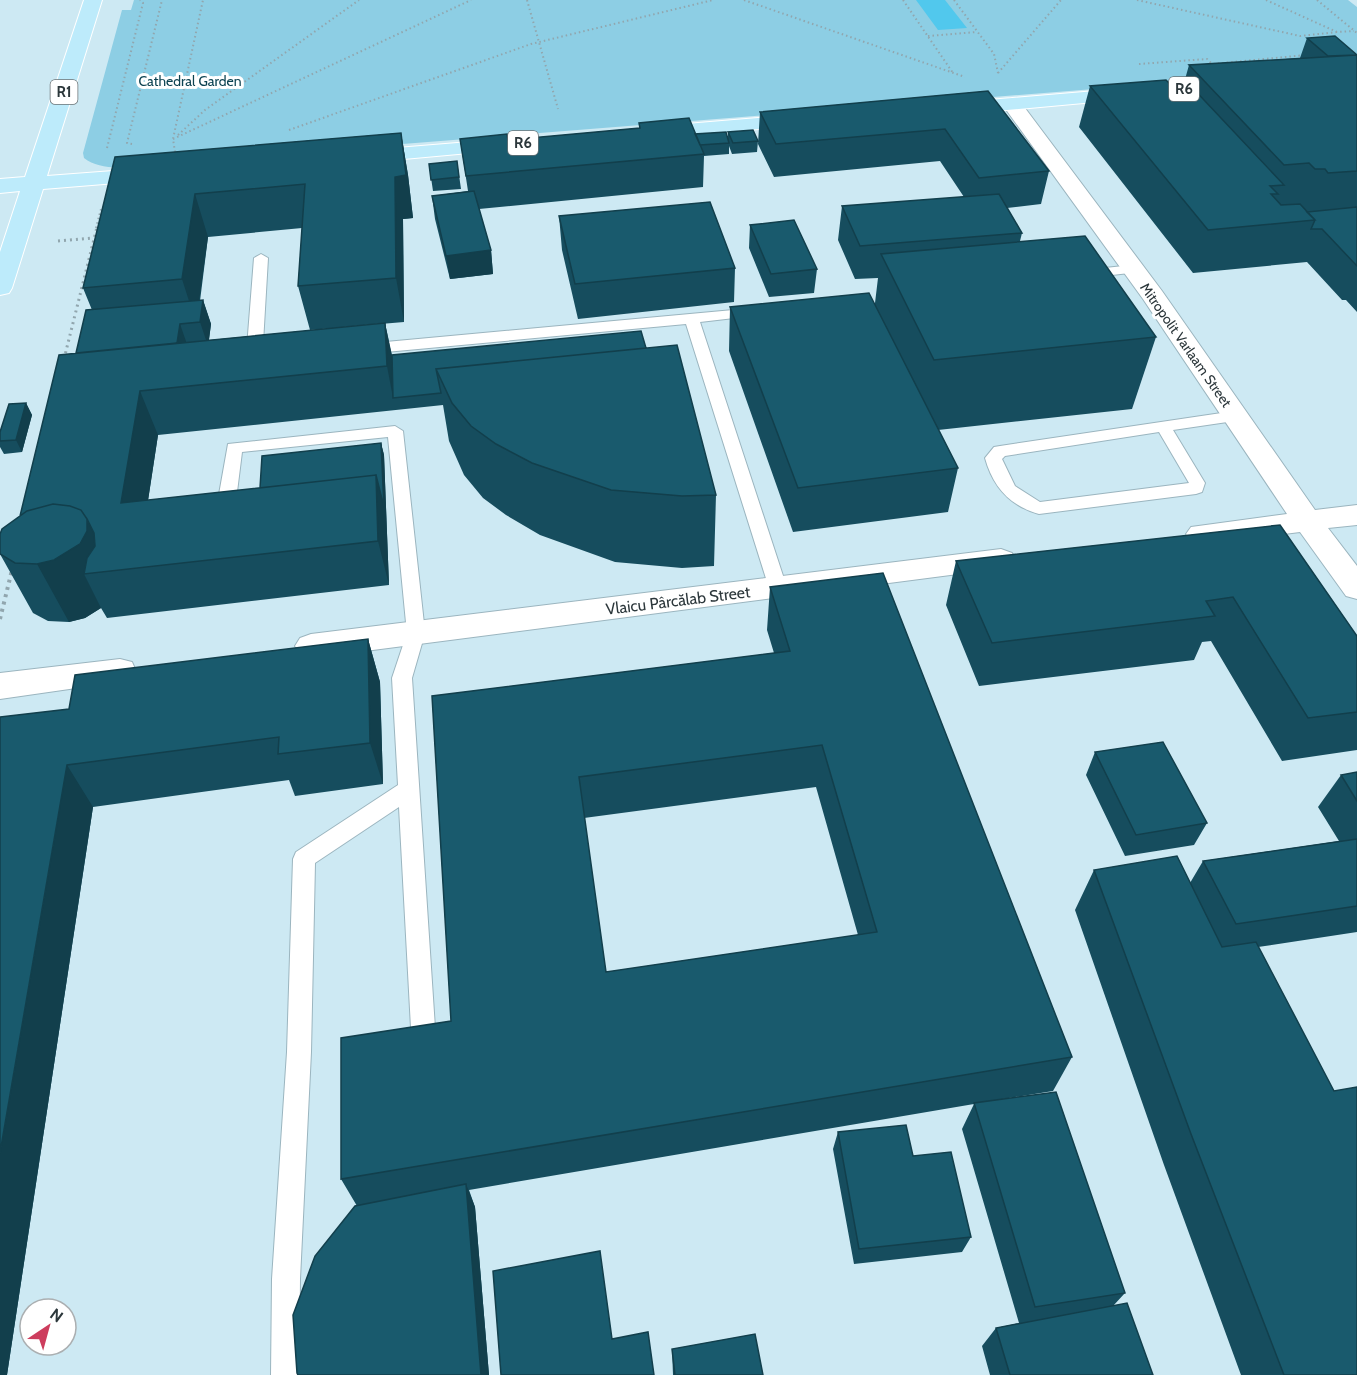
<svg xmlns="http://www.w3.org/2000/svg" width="1357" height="1375" font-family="Cabin,sans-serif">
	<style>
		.green { fill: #8dcee4 }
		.water { fill: #51c8ed }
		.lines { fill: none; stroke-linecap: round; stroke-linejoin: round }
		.lane-casing { stroke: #9bb5bf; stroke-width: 2 }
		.street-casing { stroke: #9bb5bf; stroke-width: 2 }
		.primary-casing { stroke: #fff; stroke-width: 2 }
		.path-far2 { stroke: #91a6ae; stroke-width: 2; stroke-dasharray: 1.5 3; stroke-linecap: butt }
		.path-far1 { stroke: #91a6ae; stroke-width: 3; stroke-dasharray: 2 4; stroke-linecap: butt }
		.path { stroke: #91a6ae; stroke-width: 4; stroke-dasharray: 3 4.5; stroke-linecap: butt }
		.lane { fill: #fff; fill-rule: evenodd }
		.street { fill: #fff; fill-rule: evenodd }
		.primary { fill: #bdebfb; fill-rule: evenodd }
		.wall { fill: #164d5e; fill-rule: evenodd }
		.shaded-wall { fill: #123f4c }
		.building { fill: #195a6d; stroke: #123f4c; stroke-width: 1.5; fill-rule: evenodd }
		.labels { text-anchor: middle; stroke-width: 6; stroke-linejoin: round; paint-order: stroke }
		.far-park-label { font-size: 14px; fill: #0c4251; stroke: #fff }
		.far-street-label { font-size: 14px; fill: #2c373b; stroke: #fff }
		.shield { fill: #fff; stroke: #6b7376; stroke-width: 1.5 }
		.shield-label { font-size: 15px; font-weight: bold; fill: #2c373b }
		.street-label { font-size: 16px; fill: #2c373b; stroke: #fff }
	</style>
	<rect width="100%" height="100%" fill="#cde9f3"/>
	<!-- green -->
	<path class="green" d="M134,0H1348L1357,7V68L163,163C139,165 104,174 84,158L83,153L122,10H131Z"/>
	<!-- water -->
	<path class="water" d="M916,0H945L967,28L938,30Z"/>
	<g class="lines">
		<!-- lane casing -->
		<g class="lane-casing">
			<path id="lane" d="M261,254L268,258L262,360L254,365L246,360L254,258Z
				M1133,265L1140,269L1138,272L1086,278L1079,274L1086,270Z
				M755,308L760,309L762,312L760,315L700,322L787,588L784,593H772L769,588L686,324L364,354L356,349L364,344Z
				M1235,411L1241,412L1243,416L1241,420L1173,430L1205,483L1202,492L1196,494L1039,514C1010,506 993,487 985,458L994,447L1000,446ZM1159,432L1189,483L1040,502L1015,486L1002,459L1005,456Z
				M395,426L403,431L425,633L412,678L435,1028L431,1036L423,1039L415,1036L411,1028L399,807L315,863L311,1052L300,1279L299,1375H271L272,1279L287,1052L293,859L296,852L398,785L392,678L407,633L388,437L242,452L236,500L227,506L218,500L228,444Z"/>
		</g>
		<!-- street casing -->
		<g class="street-casing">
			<path id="street" d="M1012,98L1019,100L1162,291L1315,510L1357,505V525L1328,528L1357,566V599L1346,596L1300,532L1201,544L1191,541L1186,534L1191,527L1287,514L1143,299L1002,104L1005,100Z
				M1001,549L1012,553L1016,560L1012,567L311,658L300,654L295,646L300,638L311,634Z
				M120,659L132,662L136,671L132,680L0,699V673Z"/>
		</g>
		<!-- primary casing -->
		<g class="primary-casing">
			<path id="primary" d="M84,0H102L47,176L153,168L161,169L164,174L161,179L153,180L43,189L12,288L9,293L0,295V252L20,191L0,193V179L25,177Z
				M1131,88L1138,90L1141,94L1138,98L952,115L945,113L942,109L945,105L952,103Z
				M805,114L812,116L815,120L812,124L650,139L643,137L640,133L643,129L650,127Z
				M506,139L513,141L516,145L513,149L360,163L352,162L349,157L352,152L360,151Z"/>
		</g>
		<!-- path-far2 -->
		<path class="path-far2" d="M527,0L558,109
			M744,0L965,77
			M903,0L953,73
			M954,0L994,54L998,73
			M1137,0L1300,36L1337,32
			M1266,0L1337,32L1354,31
			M1317,0L1357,33
			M928,36L977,32
			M1139,64L1207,59L1212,64L1306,55
			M998,73L1061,0
			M289,130L531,44L713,0
			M178,135L205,110L359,0
			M173,139L471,0
			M132,144L127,143L162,0
			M107,148L143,3L140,0
			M175,152L173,139L203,0
			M96,228L101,209"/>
		<!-- path-far1 -->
		<path class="path-far1" d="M58,241L93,238
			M64,359L97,227"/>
		<!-- path -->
		<path class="path" d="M0,619L12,570"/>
		<!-- lane -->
		<use href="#lane" class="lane"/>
		<!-- street -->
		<use href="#street" class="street"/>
		<!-- primary -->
		<use href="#primary" class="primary"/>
	</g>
	<!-- wall -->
	<path class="wall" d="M1307,38L1357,55V312L1346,300H1342L1307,262L1193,273L1079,127L1090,86L1184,83L1189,65L1300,58Z
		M988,91L1049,171L1041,204L1007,208L1022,233L1020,241L1156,337L1132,409L938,430L958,468L948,512L793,532L729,351L730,307L875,303L878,278L855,279L838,240L842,206L964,197L940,161L774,177L758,144L760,112Z
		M639,123L695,134L728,139V132L758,141L757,152L732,154L729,146V154L704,156L703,187L479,209L491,250L493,274L450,279L435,219L432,196L468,191L460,139L508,140L639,128Z
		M401,133L408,175L413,218L403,219L404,322L310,330L298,286L302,228L208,237L200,301L203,300L211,324L209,340L385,323L392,355L646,348L716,495L714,566L682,568L615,562L540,535L506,515L483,498L464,475L449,441L443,405L158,435L148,500L260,488L381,443L384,455L389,585L107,618L101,608L85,618L69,622L48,621L33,613L0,554L20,516L76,353L92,310L83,288L115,157Z
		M457,161L461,189L433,191L429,164Z
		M559,216L735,268L734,302L578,319L562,250Z
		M750,225L817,269L814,293L769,297L749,248Z
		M26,403L32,415L22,452L4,454L0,447V432Z
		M1280,525L1357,636V750L1282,761L1211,641L1202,642L1194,660L979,686L946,605L956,561Z
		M770,587L1072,1057L1053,1091L1003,1099L1125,1293L1113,1306L1153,1375H990L982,1346L996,1328L1019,1323L962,1129L974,1104L469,1190L475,1207L489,1375H298L357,1206L341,1179L451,1021L432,696L774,653L767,630ZM816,787L858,935L606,972L584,818Z
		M368,639L380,682L383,784L295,796L289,780L93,807L7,1375H0L69,709Z
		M1095,752L1207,823L1194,845L1125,856L1086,775Z
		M1341,775L1357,801V932L1258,947L1357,1375H1241L1164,1165L1075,910L1094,870L1190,883L1203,861L1339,841L1318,807Z
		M838,1132L913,1156L971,1237L962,1252L854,1264L833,1149Z
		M672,1349L763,1375H673Z"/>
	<!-- shaded-wall -->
	<path class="shaded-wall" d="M401,133L408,175L413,218L403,219L404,322L396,278L395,177Z
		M195,194L208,237L196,323L182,279Z
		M491,250L493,274L450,279L446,256Z
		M203,300L211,324L208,346L200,322Z
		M385,323L394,367L393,398L387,366Z
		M180,324L188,347L174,361Z
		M140,391L158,435L141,547L121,503Z
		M26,403L32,415L22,452L16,440Z
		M381,443L384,455L389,585L378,541L376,475Z
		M87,519L113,571L84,574L101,608L85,618L69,622L37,564Z
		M368,639L380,682L383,784L370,743Z
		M67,765L93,807L7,1375H0V1153Z
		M466,1184L475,1207L489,1375H481Z"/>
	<!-- building -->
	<path class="building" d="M1335,36L1357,55L1328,56L1307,38Z
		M1357,55V171L1328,173L1325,169H1315L1309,163L1284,165L1189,65Z
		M1166,80L1170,84L1188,83L1284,185L1270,186L1278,194H1271L1281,205L1300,204L1315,220L1208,230L1090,86Z
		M988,91L1049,171L979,178L945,129L776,144L760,112Z
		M689,118L704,154L466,176L460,139L507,134L508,140L640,128L639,123Z
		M753,130L758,141L733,143L728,132Z
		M726,132L729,143L700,145L695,134Z
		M401,133L406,175L395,177L396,278L298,286L305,184L195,194L182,279L83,288L115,157Z
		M457,161L459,177L431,180L429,164Z
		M474,191L491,250L446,256L432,196Z
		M999,194L1022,233L860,246L842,206Z
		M710,202L735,268L575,284L559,216Z
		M1357,207V266L1322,229H1311L1315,220L1307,212Z
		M794,220L817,269L771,274L750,225Z
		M1085,236L1156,337L934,360L881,254Z
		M869,293L958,468L798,488L730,307Z
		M203,300L200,322L180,324L177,343L76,353L86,310Z
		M385,323L387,366L140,391L121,503L376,475L378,541L84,574L87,558L95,546L94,533L87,519L81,510L70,506L53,504L27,511L20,516L59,355Z
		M641,331L646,348L436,369L441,393L393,398L392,355Z
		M677,345L716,495L682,496L611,490L532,463L496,444L471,426L452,403L436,369Z
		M26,403L16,440L0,441V432L9,404Z
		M381,443L384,507L376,475L260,488L262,456Z
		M53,504L70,506L81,510L87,519V531L80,544L54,560L37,564L15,563L0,554V534L2,529L27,511Z
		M1280,525L1357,636V712L1308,718L1233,597L1206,601L1215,616L992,643L956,561Z
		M883,573L1072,1057L341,1179V1038L451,1021L432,696L790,651L770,587ZM822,745L877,932L606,972L579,777Z
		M368,639L370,743L278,754L279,737L67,765L0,1153V717L69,709L75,675Z
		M1163,742L1207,823L1136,835L1095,752Z
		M1357,772V801L1341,775Z
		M1357,839V906L1236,924L1203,861Z
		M1177,856L1222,947L1256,942L1334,1091L1357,1087V1375H1284L1191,1134L1094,870Z
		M1056,1092L1125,1293L1035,1307L974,1103Z
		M906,1125L913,1156L951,1152L971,1237L859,1249L838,1132Z
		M466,1184L481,1375H298L297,1373L293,1315L315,1256L355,1206Z
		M600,1251L612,1339L648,1332L654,1375H501L493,1271Z
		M1127,1303L1153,1375H1010L996,1328Z
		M755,1334L763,1375H675L672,1349Z"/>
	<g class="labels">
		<!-- far-park labels -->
		<g class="far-park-label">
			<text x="190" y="86">Cathedral Garden</text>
		</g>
		<!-- far-street labels -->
		<g class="far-street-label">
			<text transform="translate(1186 345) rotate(55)" y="5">Mitropolit Varlaam Street</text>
		</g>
		<!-- shield labels -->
		<g class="shield">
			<rect x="1169" y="77" width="30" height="24" rx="4.5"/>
			<rect x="50.5" y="80" width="27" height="24" rx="4.5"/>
			<rect x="508" y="131" width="30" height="24" rx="4.5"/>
		</g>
		<g class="shield-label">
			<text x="1184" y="94">R6</text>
			<text x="64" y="97">R1</text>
			<text x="523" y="148">R6</text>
		</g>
		<!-- street labels -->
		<g class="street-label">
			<text transform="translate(678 600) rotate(-7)" y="6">Vlaicu Pârcălab Street</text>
		</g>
	</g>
	<!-- north arrow -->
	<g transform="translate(48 1327) rotate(36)"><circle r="28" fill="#ffffff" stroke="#abafb1" stroke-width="1.5"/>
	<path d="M0-4.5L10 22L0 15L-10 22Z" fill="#cd3d5d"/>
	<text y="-9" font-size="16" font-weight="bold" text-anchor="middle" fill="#2c373b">N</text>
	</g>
</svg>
